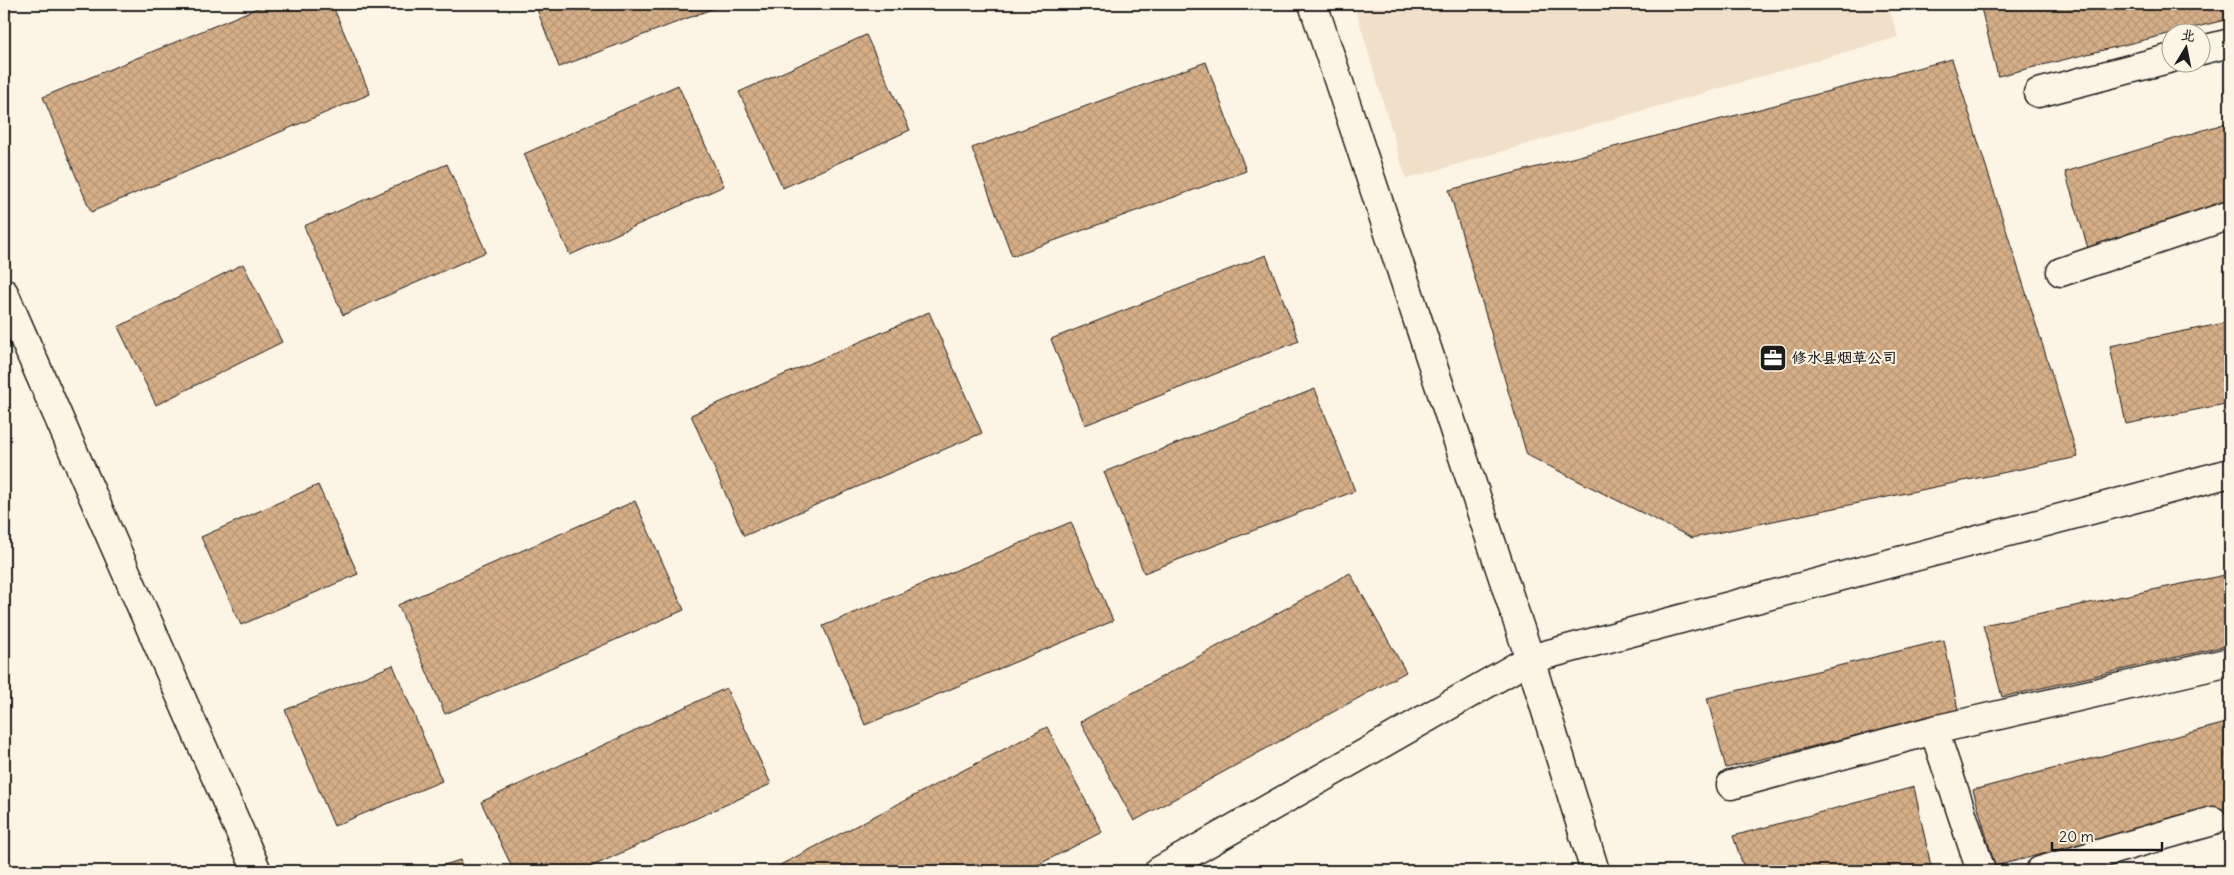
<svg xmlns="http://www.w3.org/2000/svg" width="2234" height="875" font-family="Delius,'LXGW WenKai TC',sans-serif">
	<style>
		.built { fill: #f1e0c9 }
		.building { fill: url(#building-cross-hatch); stroke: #1c1c1c }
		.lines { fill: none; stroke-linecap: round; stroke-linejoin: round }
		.street-casing { stroke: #1c1c1c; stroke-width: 31 }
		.secondary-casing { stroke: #1c1c1c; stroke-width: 31 }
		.street { stroke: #fcf5e5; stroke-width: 28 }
		.secondary { stroke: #fcf5e5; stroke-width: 28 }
		.labels { text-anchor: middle; stroke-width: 4; stroke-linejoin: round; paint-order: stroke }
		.poi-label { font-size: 15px; font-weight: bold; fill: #1c1c1c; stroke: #fcf5e5; text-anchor: start }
	</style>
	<defs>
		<pattern id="building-cross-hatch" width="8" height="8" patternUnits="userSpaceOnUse" patternTransform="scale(1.25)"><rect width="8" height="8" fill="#d6af87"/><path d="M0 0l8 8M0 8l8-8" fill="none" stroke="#b79674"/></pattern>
	</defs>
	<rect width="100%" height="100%" fill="#fcf5e5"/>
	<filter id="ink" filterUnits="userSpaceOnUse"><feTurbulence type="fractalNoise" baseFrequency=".02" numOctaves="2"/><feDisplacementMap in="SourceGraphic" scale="10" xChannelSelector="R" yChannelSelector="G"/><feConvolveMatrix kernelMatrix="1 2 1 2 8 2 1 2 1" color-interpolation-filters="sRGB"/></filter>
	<g filter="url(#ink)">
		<!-- built -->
		<path class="built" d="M1354,4H1888L1898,37L1406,179Z"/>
		<!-- building -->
		<path class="building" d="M267,4H332L370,94L91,212L43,97Z
			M535,4H725L559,67Z
			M1980,4H2225L2229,19L1998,76Z
			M866,35L910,130L783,188L739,92Z
			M1952,59L2078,457L1692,538L1527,455L1449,190Z
			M1206,62L1246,171L1012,256L972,148Z
			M678,85L724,186L570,255L524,154Z
			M2230,122V206L2088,248L2065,172Z
			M447,164L486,252L343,315L304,226Z
			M1266,255L1299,341L1085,425L1051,339Z
			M243,264L282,342L156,405L118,327Z
			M929,312L982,433L744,536L691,415Z
			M2230,322V403L2126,424L2110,346Z
			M1315,389L1355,491L1144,573L1104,472Z
			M318,485L358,574L241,625L201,537Z
			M635,501L684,610L445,714L398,605Z
			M1071,522L1113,621L865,725L823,626Z
			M1350,573L1406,672L1134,821L1080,722Z
			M2230,574V645L2002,697L1983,625Z
			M1944,640L1958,710L1726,768L1707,698Z
			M393,665L442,781L334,826L285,710Z
			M726,688L771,784L582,871H514L481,802Z
			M2230,722V807L1995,866L1973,790Z
			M1047,727L1102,832L1026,871H783L780,865Z
			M1914,787L1932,871H1745L1733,836Z
			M460,860L464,871H425Z"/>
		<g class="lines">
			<!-- street casing -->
			<g class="street-casing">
				<path id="street" d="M2202,50L2230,43
					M2038,93L2172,58
					M2061,272L2230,215
					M1731,785L1934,730
					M1981,871L1934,730L2230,662
					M2040,871L2213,821"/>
			</g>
			<!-- secondary casing -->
			<g class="secondary-casing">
				<path id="secondary" d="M1313,4L1530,659L1595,871
					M4,293L257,871
					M1159,871L1530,659L2230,473"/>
			</g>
			<!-- street -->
			<use href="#street" class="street"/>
			<!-- secondary -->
			<use href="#secondary" class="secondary"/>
		</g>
	</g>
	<!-- icons -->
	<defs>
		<g id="office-square" transform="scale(1.4375)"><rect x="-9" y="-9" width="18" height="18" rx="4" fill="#1c1c1c" stroke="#fcf5e5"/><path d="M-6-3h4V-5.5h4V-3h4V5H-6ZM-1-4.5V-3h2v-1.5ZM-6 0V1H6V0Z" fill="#fff"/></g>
	</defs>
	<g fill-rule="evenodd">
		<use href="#office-square" x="1773" y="358"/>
	</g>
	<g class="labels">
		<!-- poi labels -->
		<g class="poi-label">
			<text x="1792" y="363">修水县烟草公司</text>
		</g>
	</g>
	<!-- margin -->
	<rect width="2234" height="875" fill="none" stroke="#fcf5e5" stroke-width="20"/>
	<rect x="10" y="10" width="2214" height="855" fill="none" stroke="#1c1c1c" stroke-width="2" filter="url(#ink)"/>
	<!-- north arrow -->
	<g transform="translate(2186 48) rotate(10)"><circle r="24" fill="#fcf5e5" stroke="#a29e95"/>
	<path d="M0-4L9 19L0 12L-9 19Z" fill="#1c1c1c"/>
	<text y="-8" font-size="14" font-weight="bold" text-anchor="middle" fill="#1c1c1c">北</text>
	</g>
	<!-- scale -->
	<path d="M2052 842v8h110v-8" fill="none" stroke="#1c1c1c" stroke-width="2.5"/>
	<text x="2059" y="842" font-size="15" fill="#1c1c1c" stroke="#fcf5e5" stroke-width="4" paint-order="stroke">20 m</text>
</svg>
